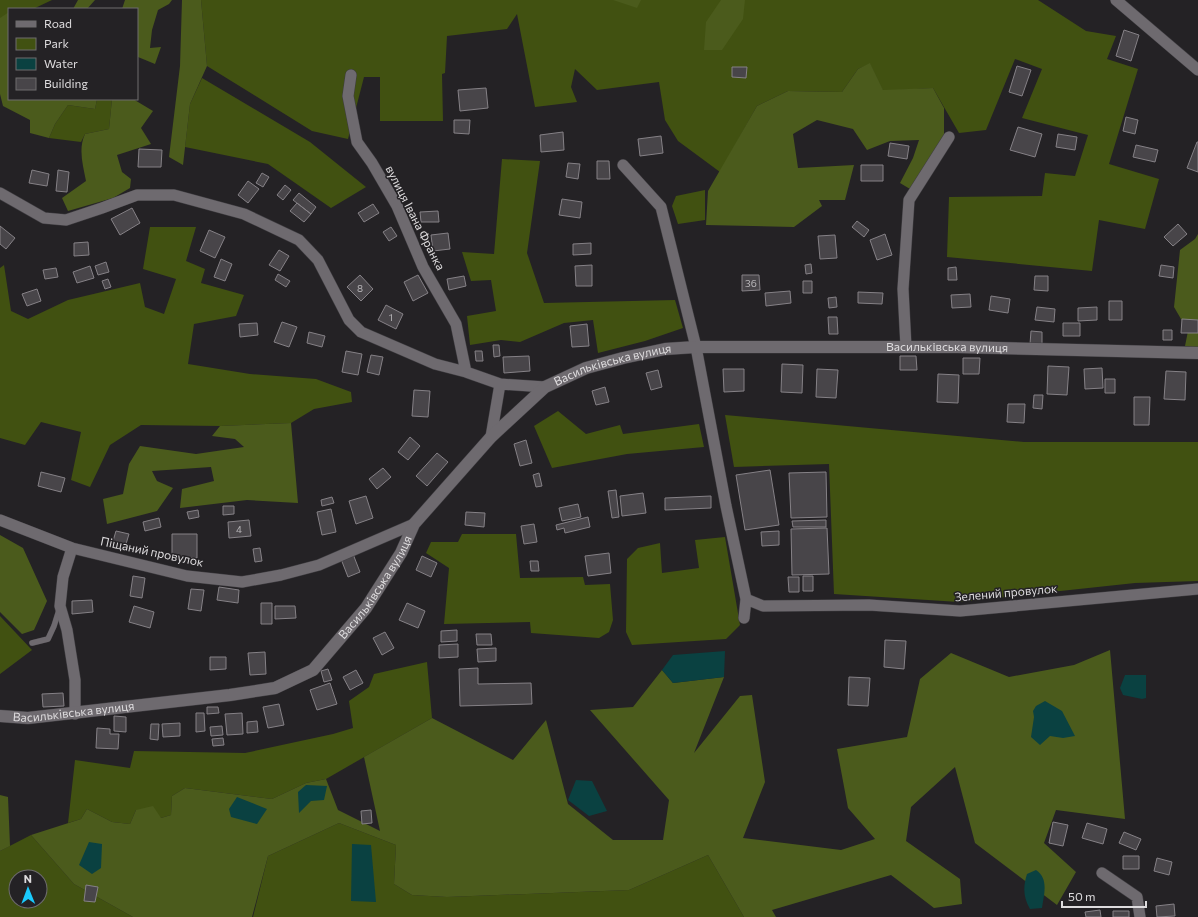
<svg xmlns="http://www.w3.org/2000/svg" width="1198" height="917" font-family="Commissioner,sans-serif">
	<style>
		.green { fill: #415111; fill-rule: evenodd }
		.forest { fill: #4b5b1c }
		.water { fill: #0a4141 }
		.building { fill: #484549; stroke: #858186 }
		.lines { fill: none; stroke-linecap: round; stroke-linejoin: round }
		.lane-casing { stroke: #3f3d41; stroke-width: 6 }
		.street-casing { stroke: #3f3d41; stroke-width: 12 }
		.secondary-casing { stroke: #3f3d41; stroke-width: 13 }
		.lane { stroke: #6e6a6f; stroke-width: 5.5 }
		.street { stroke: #6e6a6f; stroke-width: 11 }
		.secondary { stroke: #6e6a6f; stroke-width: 12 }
		.labels { text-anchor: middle; stroke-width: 3; stroke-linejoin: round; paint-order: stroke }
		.number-label { font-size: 10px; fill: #b8b6b9 }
		.street-label { font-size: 12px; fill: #dedcde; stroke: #242225 }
	</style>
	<rect width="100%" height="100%" fill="#242225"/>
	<!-- green -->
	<path class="green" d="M0,0H52L33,9H9V21L0,28Z
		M201,0H1038L1086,31L1116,36L1107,59L1138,69L1109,164L1159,179L1145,229L1099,220L1092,271L947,257L949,197L1042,196L1045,173L1075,176L1088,135L1022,118L1042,69L1015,59L986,130L959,133L933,88L883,91L870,64L858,69L842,92L788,91L757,106L720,172L678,141L665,120L659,82L597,90L575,69L571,87L577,102L535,107L517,14L507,29L447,36L445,73L442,74L443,121H380V77H364L348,139L312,131L207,66Z
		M202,78L310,142L366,187L331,208L268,164L185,147L190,104Z
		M97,99H112L109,129L85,134L81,142L49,138L55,124L68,105L95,109Z
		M502,159L540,161L527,253L544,303L675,300L683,328L645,341L598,353L593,320L564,323L520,342L501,340L470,345L467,316L496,311L491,280L471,281L462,252L494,254Z
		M705,190V220L678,224L672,206L676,196Z
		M150,227H196L186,261L205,269L201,283L244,295L236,316L194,324L188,364L250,374L316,379L351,392L352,402L314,409L291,423L220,426L141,425L110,445L90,487L71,480L81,432L41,422L25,445L0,438V268L4,265L11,311L28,319L68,300L140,283L145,307L164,314L176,279L143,269Z
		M558,411L586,434L620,425L623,434L699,424L704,447L627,454L552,468L534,426Z
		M725,415L1024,442H1198V581L1135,583L959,602L834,594L829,464L734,467Z
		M462,534H516L520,578L583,577L585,585L610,584L613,620L609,632L599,638L531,633L530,622L444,624L449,568L426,553L431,542H458Z
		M725,537L740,625L726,639L632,645L626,632L627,559L638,548L660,543L662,573L699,568L695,540Z
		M0,616L32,650L0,674Z
		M427,662L432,718L326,779L306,783L272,799L185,788L172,796L171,815L161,818L136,810L130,824L112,822L87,809L81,819L68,823L75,760L130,768L134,751L245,753L333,734L353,728L349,701L369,687L374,674Z
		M339,823L396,845L394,884L412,895L447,897L629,890L708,855L744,917H253L268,856Z
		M31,835L74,884L133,917H0V851ZM16,877H40V901H16Z"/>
	<!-- forest -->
	<path class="forest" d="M78,0H95L87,9H73Z
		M125,0H172L169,4L158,10L152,30L150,48L161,47L155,64L138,57L137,60V9H122Z
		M182,0H201L207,66L190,104L183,165L169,157L180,66Z
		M613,0H641L637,8Z
		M721,0H745L743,19L722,50H704L706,22Z
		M9,12V99H97L95,109L68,105L55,124L49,138L30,133V120L3,106L0,94V18Z
		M870,63L883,90L933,88L944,108V136L910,189L900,183L913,158L919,140L890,141L867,150L853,129L817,120L793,134L798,168L854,165L845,200H819L822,206L794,227L706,225L708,191L757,106L788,91L842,92L858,69Z
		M112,99H133L153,111L141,128L151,144L117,155L122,172L131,179L130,188L113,198L68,211L62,198L86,181C83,165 78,149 85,134L109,129Z
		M1198,234V348L1185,346L1188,331L1174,307L1180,250L1195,239Z
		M291,423L298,503L247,500L180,508L182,489L214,481L211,467L152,471L157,481L173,488L157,511L107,524L103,499L123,494L129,464L140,446L196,454L244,447L235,439L212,436L220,426Z
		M0,535L23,548L47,601L34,630L22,634L0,612Z
		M1110,650L1125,819L1056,810L1044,843L1076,872L1057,905L975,843L955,767L911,807L906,841L960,879L962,904L934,908L891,875L772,910L776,917H744L708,855L629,890L447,897L412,895L394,884L396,845L339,823L268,856L252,917H133L74,884L31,835L81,819L87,809L112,822L130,824L136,810L153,806L161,818L171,815L172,796L185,788L272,799L306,783L326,779L338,810L380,831L364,757L432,718L513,760L546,720L568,804L613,840H663L669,800L590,710L633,707L662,670L673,683L724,677L694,753L740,696L752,695L765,782L743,838L841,850L875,839L848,808L837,749L907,737L920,679L951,653L1009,677L1074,665Z
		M0,795L8,797L10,846L0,851Z"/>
	<!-- water -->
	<path class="water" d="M725,651L724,677L673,683L662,670L673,655Z
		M1125,675H1146V698L1142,699L1123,695L1120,688Z
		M1045,701L1062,711L1075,736L1063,738L1050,736L1040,745L1031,737L1034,717L1033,711L1036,706Z
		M576,780L592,781L607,811L589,816L568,800Z
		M306,785L327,786L324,800L311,801L299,813L298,792Z
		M237,797L267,809L257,824L231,817L229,809Z
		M89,842L102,844L101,868L92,874L79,865Z
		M352,844L371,845L376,902L351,901Z
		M1036,870C1049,879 1044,894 1042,908L1030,909C1023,897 1023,887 1027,874Z"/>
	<!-- building -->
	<path class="building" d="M1124,30L1139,35L1131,61L1116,56Z
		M1017,66L1031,70L1022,96L1009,92Z
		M732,67H747L746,78L732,77Z
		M486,88L488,108L460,111L458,90Z
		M1126,117L1138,120L1135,134L1123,131Z
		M454,120H470L469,134L454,133Z
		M1018,127L1042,134L1035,157L1010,150Z
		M563,132L564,150L541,152L540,135Z
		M1058,134L1077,137L1075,150L1056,147Z
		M661,136L663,153L640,156L638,139Z
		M1197,142H1198V172L1187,168Z
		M890,143L909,146L907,159L888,156Z
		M1136,145L1158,150L1155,162L1133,157Z
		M139,149L162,150L161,167H138Z
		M597,161H609L610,179H597Z
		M568,163L580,164L578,179L566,177Z
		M861,165H883V181H861Z
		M32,170L49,174L47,186L29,183Z
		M58,170L69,172L67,192L56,191Z
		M262,173L269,177L263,187L256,183Z
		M248,181L259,189L248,203L238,195Z
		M285,185L291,190L283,200L277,195Z
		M299,193L316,207L311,214L293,200Z
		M562,199L582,202L580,218L559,215Z
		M297,203L311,214L304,222L290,211Z
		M373,204L379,213L364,222L358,213Z
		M132,208L140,223L120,235L111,219Z
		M438,211L439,222H421L420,212Z
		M857,221L869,230L864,237L852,227Z
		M1178,224L1187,234L1173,246L1164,237Z
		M0,226L15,238L6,249L0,244Z
		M391,227L397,236L389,241L383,232Z
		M209,230L225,237L215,258L200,251Z
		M448,233L450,249L433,251L431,235Z
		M885,234L892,255L877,260L870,240Z
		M835,235L837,258L820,259L818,236Z
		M88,242L89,255L74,256V243Z
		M591,243V254L573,255V244Z
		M279,250L289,256L280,271L269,265Z
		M221,259L232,264L225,281L214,277Z
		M106,262L109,272L98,275L95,266Z
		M811,264L812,273L806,274L805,265Z
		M592,265V286H576L575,266Z
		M1161,265L1174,267L1173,278L1159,276Z
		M90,266L94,278L77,283L73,272Z
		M956,267L957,280H948V268Z
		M56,268L58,277L45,279L43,270Z
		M278,274L290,281L286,287L275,280Z
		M360,275L373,289L361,301L347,287Z
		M418,275L428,293L413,301L404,282Z
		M742,275H759L760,290L742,291Z
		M464,276L466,286L449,290L447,279Z
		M1035,276H1048V291L1034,290Z
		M108,279L111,287L105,289L102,281Z
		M803,281H812V293H803Z
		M37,289L41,301L27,306L22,294Z
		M790,291L791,303L766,306L765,293Z
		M858,292L883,293L882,304L858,303Z
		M970,294L971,307L952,308L951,295Z
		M991,296L1010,299L1008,313L989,310Z
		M836,297L837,307L829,308L828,298Z
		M1109,301H1122V320H1109Z
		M386,305L403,314L396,329L378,320Z
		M1037,307L1055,309L1054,322L1035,320Z
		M1097,307V320L1078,321V308Z
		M828,317H837L838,334H829Z
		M1182,319L1198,320V333H1181Z
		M282,322L297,327L289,347L274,342Z
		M257,323L258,335L240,337L239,324Z
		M1063,323H1080V336H1063Z
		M587,324L589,346L572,347L570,326Z
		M1163,330H1172V340H1163Z
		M1031,331L1042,332V345L1030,344Z
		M309,332L325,336L322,347L307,343Z
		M493,345H499L500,356L494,357Z
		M346,351L362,354L358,375L342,372Z
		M475,351H482L483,361H476Z
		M371,355L383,357L379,375L367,372Z
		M529,356L530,371L504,373L503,357Z
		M900,356H916L917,370H900Z
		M963,358H980L979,374H963Z
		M782,364L803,365L802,393L781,392Z
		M1048,366L1069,367L1067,395L1047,394Z
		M1102,368L1103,388L1085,389L1084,369Z
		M723,369H744V391L724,392Z
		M817,369L838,370L836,398L816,397Z
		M658,370L662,387L651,390L646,373Z
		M1166,371L1186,372L1185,400L1164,399Z
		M938,374L959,375L958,403L937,402Z
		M1105,379H1115V393H1105Z
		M605,387L609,402L596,405L592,391Z
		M414,390L430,391L428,417L412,416Z
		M1034,395H1043L1042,409L1033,408Z
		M1134,397H1150L1149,425H1134Z
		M1008,404H1025L1024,423L1007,422Z
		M410,437L420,446L408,460L398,452Z
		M526,440L532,463L520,466L514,444Z
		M437,453L448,462L427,486L416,476Z
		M383,468L391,477L377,489L369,479Z
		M770,470L779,525L745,530L736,475Z
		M41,472L65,478L61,492L38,486Z
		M826,472L827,517L791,518L789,473Z
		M539,473L542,486L536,487L533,475Z
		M616,490L619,517L612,518L608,491Z
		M643,493L646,513L622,516L620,496Z
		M366,496L373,518L356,524L349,501Z
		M711,496V508L665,510V498Z
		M332,497L334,503L322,506L321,500Z
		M578,504L581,517L562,521L559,508Z
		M223,506H234V514L223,515Z
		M331,509L336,532L322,535L317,512Z
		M198,510L199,517L189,519L187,512Z
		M466,512L485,513L484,527L465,525Z
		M588,517L590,527L565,533L564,528L557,530L556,525Z
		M159,518L161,527L145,531L143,522Z
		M249,520L251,536L229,538L228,522Z
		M826,520V527H793L792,521Z
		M534,524L537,542L524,544L521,526Z
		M827,528L829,574L792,575L791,529Z
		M116,531L129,534L126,544L113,541Z
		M779,531V545L762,546L761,532Z
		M172,534H197V558H172Z
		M260,548L262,561L255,562L253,549Z
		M609,553L611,573L588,576L585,556Z
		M353,554L360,572L348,577L341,559Z
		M422,556L437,563L431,577L416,570Z
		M530,561H538L539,571H531Z
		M133,576L145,578L142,598L130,596Z
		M803,576H813V591H803Z
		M788,577H799V592H789Z
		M219,587L239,590L238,603L217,600Z
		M191,589L204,590L201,611L188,609Z
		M92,600L93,612L72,614V601Z
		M261,603H272V624H261Z
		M407,603L425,611L418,628L399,620Z
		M134,606L154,612L150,628L129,622Z
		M275,606H295L296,618L275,619Z
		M457,630V641L441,642V631Z
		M385,632L394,648L382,655L373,638Z
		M476,634H491L492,645H477Z
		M885,640L906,641L904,669L884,667Z
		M458,644V657L439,658V645Z
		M496,648V661L478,662L477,649Z
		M265,652L266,674L250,675L248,653Z
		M210,657H226V669L210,670Z
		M478,668V684L531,683L532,704L460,706L459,669Z
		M328,669L332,680L324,682L321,671Z
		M356,670L363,683L350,690L343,677Z
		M849,677L870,678L868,706L848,705Z
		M330,683L337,704L317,710L310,690Z
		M63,693L64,706L43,707L42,694Z
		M279,704L284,725L268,728L263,707Z
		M207,707H218L219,713L207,714Z
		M196,713H204L205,731L196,732Z
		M242,713L243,734L227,735L225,714Z
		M114,716L126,717V732L114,731Z
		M257,721L258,732L247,733V722Z
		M180,723V736L163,737L162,724Z
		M151,724H159L158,740L150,739Z
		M222,726L223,735L211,736L210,727Z
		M97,728L110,729V734H119L118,749L96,748Z
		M223,738L224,745L213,746L212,739Z
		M371,810L372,823L362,824L361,811Z
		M1053,822L1068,825L1063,846L1049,843Z
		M1087,823L1107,829L1103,844L1082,838Z
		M1124,832L1141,839L1136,850L1119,843Z
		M1123,856H1139V869H1123Z
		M1157,858L1172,862L1169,875L1154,871Z
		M86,885L98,887L95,902L84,901Z
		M1174,904L1175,916L1157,917L1156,906Z
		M1100,910L1101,917H1086L1085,912Z
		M1113,911H1129V917H1113Z"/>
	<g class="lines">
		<!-- lane casing -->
		<g class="lane-casing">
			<path id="lane" d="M32,643L48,639L54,626L59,610"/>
		</g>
		<!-- street casing -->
		<g class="street-casing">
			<path id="street" d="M1116,0L1198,70
				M351,75L348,96L357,142L372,163L397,206L423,267L456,324L466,372
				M623,165L661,207L696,347L726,506L746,599L744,618
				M0,193L44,218L66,220L102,208L137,195H174L244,214L299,240L318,260L349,320L361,332L435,364L466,372L500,384L545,387
				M906,347L903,289L909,200L949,137
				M491,437L500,384
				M0,520L72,548L187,576L242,582L281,575L319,565L414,524
				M72,548L63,577L60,606L67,630L75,680V714
				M746,599L763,606L869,605L960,611L1198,589
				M1102,873L1137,897L1140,917"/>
		</g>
		<!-- secondary casing -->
		<g class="secondary-casing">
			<g id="secondary">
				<path id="s1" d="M0,716L28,718L230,695L275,688L313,670L366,608L401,553L414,524L491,437L545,387L586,368L623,358L665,349L696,347H958L1198,353"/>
			</g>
		</g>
		<!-- lane -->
		<use href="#lane" class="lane"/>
		<!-- street -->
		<use href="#street" class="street"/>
		<!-- secondary -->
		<use href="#secondary" class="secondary"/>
	</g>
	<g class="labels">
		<!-- number labels -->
		<g class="number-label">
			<text x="751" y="287">36</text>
			<text x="360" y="292">8</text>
			<text x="391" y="321">1</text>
			<text x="239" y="533">4</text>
		</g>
		<!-- street labels -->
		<g class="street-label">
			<text transform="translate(415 218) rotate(63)" y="4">вулиця Івана Франка</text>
			<text dy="4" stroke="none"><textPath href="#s1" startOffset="1096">Васильківська вулиця</textPath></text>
			<text dy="4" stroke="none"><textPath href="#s1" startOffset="759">Васильківська вулиця</textPath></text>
			<text transform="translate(152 552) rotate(12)" y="4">Піщаний провулок</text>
			<text dy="4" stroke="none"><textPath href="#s1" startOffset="423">Васильківська вулиця</textPath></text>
			<text transform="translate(1006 593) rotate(-5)" y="4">Зелений провулок</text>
			<text dy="4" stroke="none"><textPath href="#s1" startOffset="74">Васильківська вулиця</textPath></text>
		</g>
	</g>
	<!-- legend -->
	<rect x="8" y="8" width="130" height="92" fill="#242225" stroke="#6e6c6f"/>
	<rect x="16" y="21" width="20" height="6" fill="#6e6a6f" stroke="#6e6c6f"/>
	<text x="44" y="28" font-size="12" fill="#dedcde">Road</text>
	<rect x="16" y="38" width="20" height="12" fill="#415111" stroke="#6e6c6f"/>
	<text x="44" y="48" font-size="12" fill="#dedcde">Park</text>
	<rect x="16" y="58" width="20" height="12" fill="#0a4141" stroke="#6e6c6f"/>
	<text x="44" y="68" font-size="12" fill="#dedcde">Water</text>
	<rect x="16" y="78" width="20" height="12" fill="#484549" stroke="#6e6c6f"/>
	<text x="44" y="88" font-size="12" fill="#dedcde">Building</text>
	<!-- north arrow -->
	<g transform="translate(28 889) rotate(359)"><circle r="19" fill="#242225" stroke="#6e6c6f"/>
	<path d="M0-3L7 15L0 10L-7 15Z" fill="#1acafc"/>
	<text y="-6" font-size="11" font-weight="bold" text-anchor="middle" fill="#dedcde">N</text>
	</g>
	<!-- scale -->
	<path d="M1062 901v6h84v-6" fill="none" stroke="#dedcde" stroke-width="2"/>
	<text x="1068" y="901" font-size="12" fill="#dedcde" stroke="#242225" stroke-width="3" paint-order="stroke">50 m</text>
</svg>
